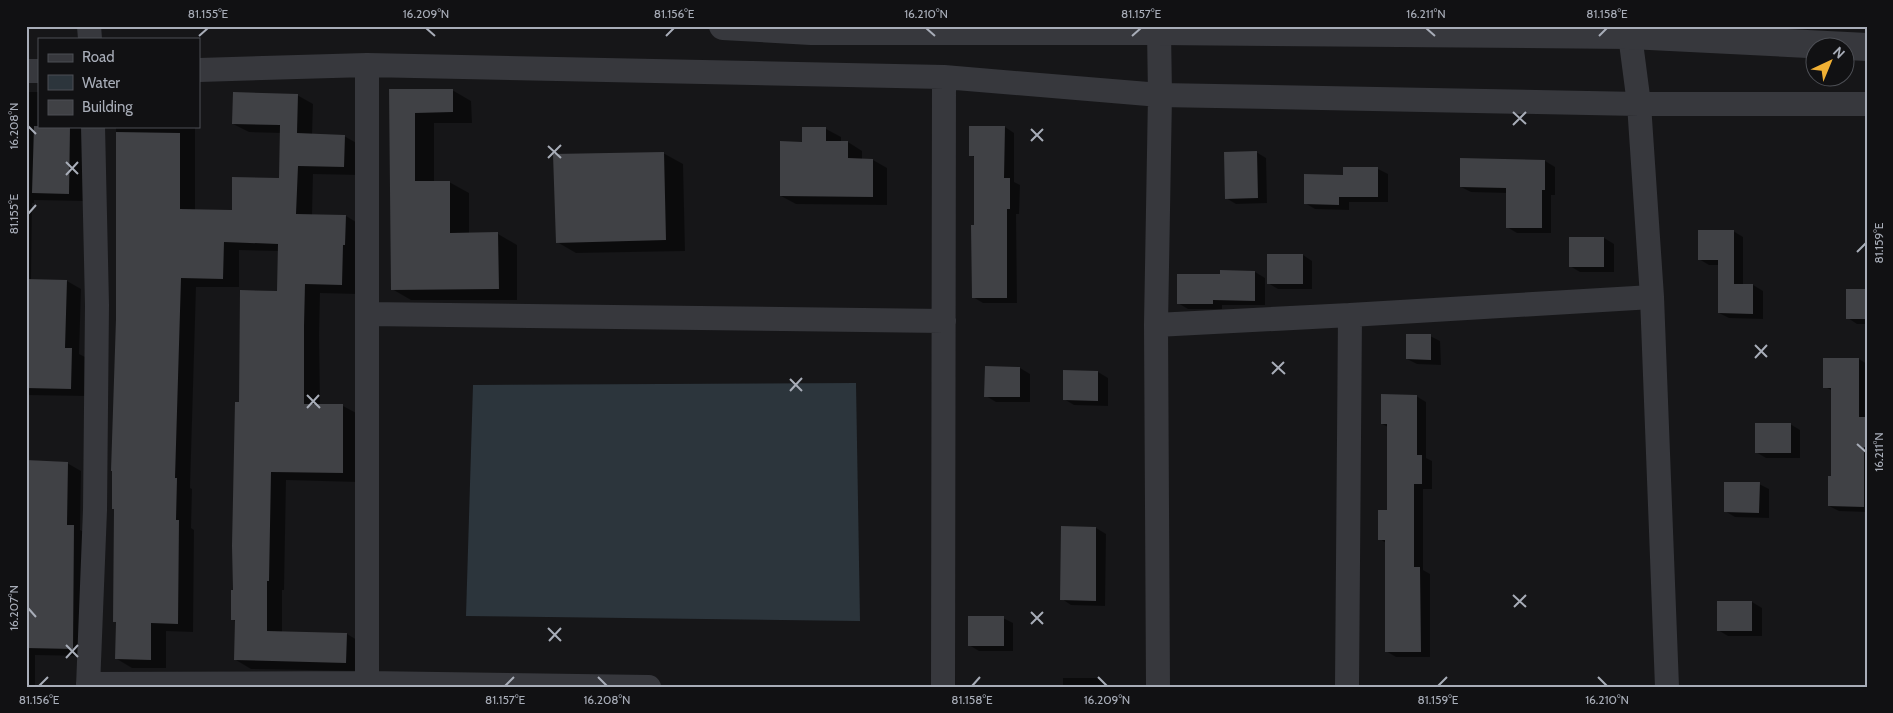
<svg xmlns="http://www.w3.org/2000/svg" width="1893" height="713" font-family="Cabin,sans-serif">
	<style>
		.water { fill: #2c353c }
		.shadow { fill: #0007 }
		.building { fill: #404145 }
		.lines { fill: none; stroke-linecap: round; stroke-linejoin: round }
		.minor { stroke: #37383d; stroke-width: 24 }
		.tertiary { stroke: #37383d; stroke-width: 28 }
		.ticks { fill: none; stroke: #a8adb8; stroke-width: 2 }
		.neatline { fill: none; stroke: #a8adb8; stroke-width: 2 }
		.ticks-label { font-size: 12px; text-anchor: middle; fill: #a8adb8 }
	</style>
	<rect width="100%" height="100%" fill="#161618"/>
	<!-- water -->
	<path class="water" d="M856,383L860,621L466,616L473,385Z"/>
	<!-- shadow -->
	<path class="shadow" d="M390,90H452L471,101L472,123H434V182H449L469,193V234H498L517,245V300H411L392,289Z
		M26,92H39V126H82L83,201L34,200V203H32L31,280L67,281L81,289L79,354L85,357V396L27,395L26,432Z
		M297,95L313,104L312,135L344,136L360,145L359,175L313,174L312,215L346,216L361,225L357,294L320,293L319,335L320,405L343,406L358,414V482L286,480L284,590H282V633L347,634L362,643L361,671L251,669L236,660L237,622L232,619L235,591L241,404L278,293L279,251L239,250V287H196L190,488L192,489L191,528L194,530L193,632L166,631V668H132L117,659V623L115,621L117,319L116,126H195V211H233L280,179L281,133L249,132L233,124Z
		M1005,127L1014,133V182L1020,185L1019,214H1016L1017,303H983L973,297L976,158L971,155Z
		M826,129L841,137V142H848L862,151V160H873L887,168V205L796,204L781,196L803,143Z
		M1256,152L1266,158L1267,203L1236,204L1226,198Z
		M663,153L683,164L685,251L576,253L557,242Z
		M1461,159L1545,161L1555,167V195H1551V233H1517L1507,227V193L1471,192L1461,187Z
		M1344,168L1378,169L1388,174V202H1349V210L1315,209L1305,203L1344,176Z
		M1733,231L1743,237V285H1753L1763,291V319L1729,318L1719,313V265H1709L1699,259Z
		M1604,238L1614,244V272H1580L1570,266Z
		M1303,255L1312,261V289H1278L1268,283Z
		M1221,271L1255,272L1265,278V305H1222V309H1188L1178,303L1221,276Z
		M1867,290V324H1857L1848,318Z
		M1430,336L1440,341L1441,365L1417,364L1407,359Z
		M1859,359L1867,364V512L1839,511L1829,506L1832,478L1833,391L1825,387Z
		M1020,368L1030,374V402H996L986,396Z
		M1098,372L1108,378V406L1074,405L1064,399Z
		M1416,396L1426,402V458L1432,461V489H1423V570L1430,574V657H1396L1386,651V543L1380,539L1388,511V427L1382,424Z
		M1790,424L1800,430V458H1766L1756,452Z
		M26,462L67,463L81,471L80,530L88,534L86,656L35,655V687H26Z
		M1759,484L1769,489V518L1735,517L1725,511Z
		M1096,528L1106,534L1105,606L1071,605L1062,599Z
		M1752,602L1762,608V636H1728L1718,630Z
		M1003,618L1013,623V651H979L969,645Z
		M1063,678H1097L1106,684V687H1063Z"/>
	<!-- building -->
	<path class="building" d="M389,89H453V112L415,113V181H450V233L498,232L499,289L391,290Z
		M233,92L298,94L297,133L345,135L344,167L298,166L296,214L346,215L345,245H343L342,285L305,284L304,326V404H343V473L271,472L269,581H267V631L347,633L346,663L234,660L235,620H231V590H233L232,546L235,402H239L240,290L277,291L278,244L224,242L223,279L181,278L175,478H177L176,520H179L178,624L151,623V660L115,659L116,622H113L114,509H112V471H111L116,319V132L180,133V209L232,210V177L279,178L280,125L232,124Z
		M34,126L70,127L69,194L32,193Z
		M969,126H1005L1004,178H1010V209H1007V298H972L971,225H974V156H969Z
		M802,127H826V141H848V158L873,159V197L780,196V141L802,142Z
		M1257,151L1258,198L1225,199L1224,152Z
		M664,152L666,240L556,243L553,154Z
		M1460,158L1545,160V190H1542V228H1506V188L1460,187Z
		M1343,167H1378V197H1339V205L1304,204V174L1343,175Z
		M1698,230H1734V284H1753V314L1718,313V260H1698Z
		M1569,237H1604V267H1569Z
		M1267,254H1303V284H1267Z
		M1220,270L1255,271V301L1213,300V304H1177V274H1220Z
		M26,279L67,280L65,348H72L71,389L26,388Z
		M1846,289H1867V319H1846Z
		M1406,334H1431V360L1406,359Z
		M1823,358H1859V417H1867V447H1864V507L1828,506V476H1831V388H1823Z
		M985,366L1020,367V397H984Z
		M1063,370L1098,371V401L1063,400Z
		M1381,394L1417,395V455H1422V484H1414V567H1420L1421,652H1385V540H1378V510H1387V424H1381Z
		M1755,423H1791V453H1755Z
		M26,460L68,462L67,525H74L73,649L26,648Z
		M1724,482H1760L1759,513L1724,512Z
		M1061,526L1096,527V601L1060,600Z
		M1717,601H1752V631H1717Z
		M968,616H1004V646H968Z"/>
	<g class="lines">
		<!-- minor -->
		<path class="minor" d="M89,26L90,39
			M1630,35L1639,104L1652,297L1667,687
			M367,65V683
			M199,70L367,65L944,77L1160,95L1639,104H1867
			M26,71H39
			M367,314L944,321
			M1156,325L1350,315
			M88,684L367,683L649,687
			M88,687L95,510L97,305L93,126
			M943,687L944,77
			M1158,687L1156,325L1160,95L1159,31
			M1347,687L1350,315L1652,297"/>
		<!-- tertiary -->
		<path class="tertiary" d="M723,26L811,31H1159L1630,35L1867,47"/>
	</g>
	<!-- ticks -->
	<path class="ticks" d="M426,28L435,36M926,28L935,36M1426,28L1435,36M199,36L208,28M666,36L674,28M1132,36L1141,28M1599,36L1607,28M1513,112L1526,124M1513,125L1526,112M28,126L36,134M1031,129L1043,141M1031,141L1043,129M548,146L561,158M548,158L561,145M66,162L78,174M66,175L78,162M28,214L36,205M1857,252L1866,243M1755,345L1767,357M1755,358L1767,345M1272,362L1285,374M1272,374L1284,362M790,379L802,391M790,391L802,378M307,395L320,408M307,408L319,395M1857,444L1866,452M1513,595L1526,607M1514,607L1526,595M28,608L36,617M1031,612L1043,624M1031,624L1043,612M548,628L561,641M549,641L561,628M66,645L78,657M66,658L78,645M598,677L607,686M1098,677L1107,686M1598,677L1607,686M39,686L48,677M505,686L514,677M972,686L980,677M1438,686L1447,677"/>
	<!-- border -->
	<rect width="1893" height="713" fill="none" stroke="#111113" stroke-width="55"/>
	<!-- legend -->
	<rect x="38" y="38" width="162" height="90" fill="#111113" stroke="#4d4f55"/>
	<rect x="48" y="54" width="25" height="8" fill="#37383d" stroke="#4d4f55"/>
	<text x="82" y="62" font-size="15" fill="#a8adb8">Road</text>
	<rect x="48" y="75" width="25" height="15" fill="#2c353c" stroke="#4d4f55"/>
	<text x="82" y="88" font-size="15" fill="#a8adb8">Water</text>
	<rect x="48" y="100" width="25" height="15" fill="#404145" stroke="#4d4f55"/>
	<text x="82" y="112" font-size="15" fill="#a8adb8">Building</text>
	<!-- north arrow -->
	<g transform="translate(1830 62) rotate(44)"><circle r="24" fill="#111113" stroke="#4d4f55"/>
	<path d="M0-4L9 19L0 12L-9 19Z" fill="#f2b134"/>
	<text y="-8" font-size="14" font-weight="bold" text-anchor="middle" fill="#a8adb8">N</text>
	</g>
	<rect x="28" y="28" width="1838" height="658" class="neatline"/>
	<g class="ticks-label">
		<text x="208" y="18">81.155°E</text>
		<text x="426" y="18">16.209°N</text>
		<text x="674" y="18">81.156°E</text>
		<text x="926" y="18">16.210°N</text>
		<text x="1141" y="18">81.157°E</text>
		<text x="1426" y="18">16.211°N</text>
		<text x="1607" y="18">81.158°E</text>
		<text transform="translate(14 126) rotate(-90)" y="4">16.208°N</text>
		<text transform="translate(14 214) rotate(-90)" y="4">81.155°E</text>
		<text transform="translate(1879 243) rotate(-90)" y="4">81.159°E</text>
		<text transform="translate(1879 452) rotate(-90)" y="4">16.211°N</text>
		<text transform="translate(14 608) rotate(-90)" y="4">16.207°N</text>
		<text x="39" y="704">81.156°E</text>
		<text x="505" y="704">81.157°E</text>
		<text x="607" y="704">16.208°N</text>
		<text x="972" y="704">81.158°E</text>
		<text x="1107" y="704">16.209°N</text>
		<text x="1438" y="704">81.159°E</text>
		<text x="1607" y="704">16.210°N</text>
	</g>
</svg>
